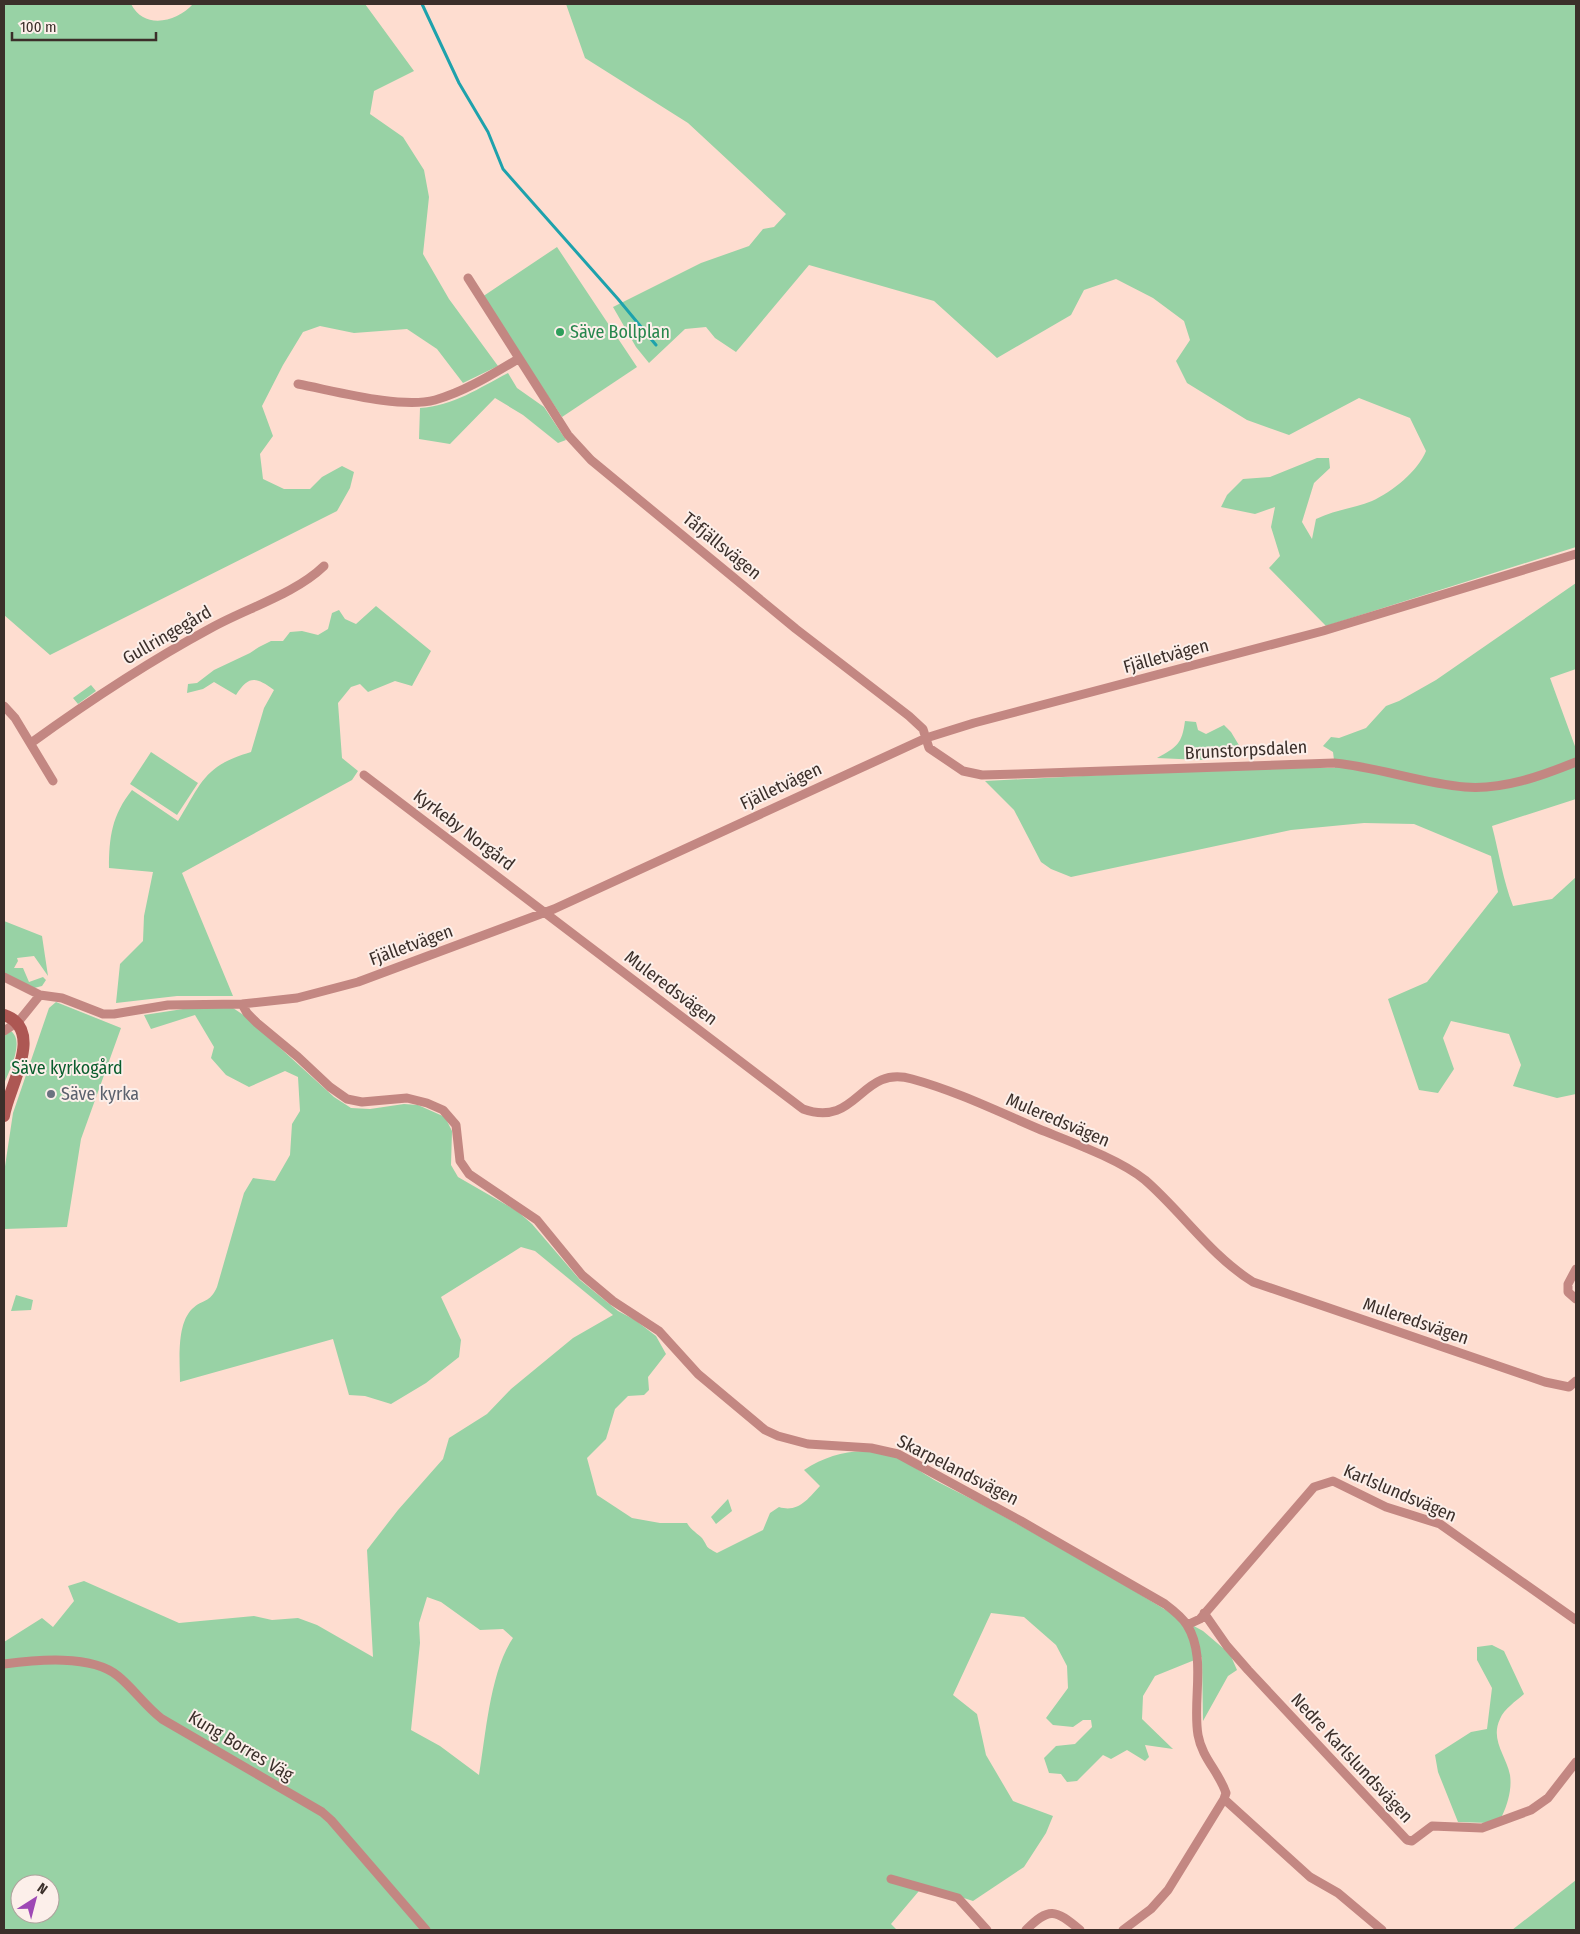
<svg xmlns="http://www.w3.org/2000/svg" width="1580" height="1934" font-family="'Fira Sans Condensed',sans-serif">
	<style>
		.green { fill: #98d2a5; fill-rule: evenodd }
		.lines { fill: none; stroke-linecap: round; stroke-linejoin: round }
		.stream { stroke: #1ea2ac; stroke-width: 3 }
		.street { stroke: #c38782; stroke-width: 9 }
		.secondary { stroke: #ad5753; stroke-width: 12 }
		.leisure-dot { fill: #2e9e5b; stroke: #fcefea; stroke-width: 2 }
		.worship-dot { fill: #6b7280; stroke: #fcefea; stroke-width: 2 }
		.labels { text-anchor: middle; stroke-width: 4; stroke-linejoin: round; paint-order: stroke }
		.leisure-label { font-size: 18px; fill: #27864d; stroke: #fcefea; text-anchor: start }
		.street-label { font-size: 18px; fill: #3b2f2a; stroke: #fcefea }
		.park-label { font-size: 18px; fill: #095d2d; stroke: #fcefea }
		.worship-label { font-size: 18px; fill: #5b616d; stroke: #fcefea; text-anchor: start }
	</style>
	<rect width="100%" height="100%" fill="#feddd0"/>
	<!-- green -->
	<path class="green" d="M4,4H131C144,30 177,22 193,4H365L414,71L374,91L370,114L403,137L424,170L429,197L423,254L449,299L498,366L463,383L437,349L407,329L354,333L320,326L303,332L283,365L262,406L273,436L260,454L263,479L284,489H310L322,477L342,466L354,472L350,488L337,511L50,655L4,615Z
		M566,4H1576V547L1326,626L1269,568L1280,556L1271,527L1275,507L1255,514L1221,507L1227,495L1243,479L1270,477L1317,458H1329L1330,468L1314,483L1302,522L1312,539L1316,519C1335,510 1354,508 1372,501C1392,492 1418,471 1426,451L1410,418L1359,398L1289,435L1247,420L1187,383L1176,361L1190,340L1184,321L1153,298L1116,279L1084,290L1071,315L997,358L934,301L809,265L736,352L715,338L706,327L685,329L649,363L636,347L613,307L701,263L749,246L763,229L774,227L786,214L688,123L585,58Z
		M557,247L637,367L562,417L482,297Z
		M508,373L517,388L544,407L566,440L558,443L523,415L495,398L450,444L419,439L420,408C453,406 479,388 508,373Z
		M1576,583V669L1550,678L1576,749V799L1492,826C1499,853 1503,880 1513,906L1552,899L1576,877V1094L1557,1098L1513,1086L1521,1065L1509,1034L1451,1021L1443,1038L1454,1069L1438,1093L1419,1090L1388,999L1427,982L1498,892L1491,856L1414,824L1364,823L1291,830L1071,877L1051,869L1041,862L1014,810L985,781L1255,767L1335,768L1333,752L1323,746L1331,737L1339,738L1366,728L1386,706L1399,701L1436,680Z
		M376,606L431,651L412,686L395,681L368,692L360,684L351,687L338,703L342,758L358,771L352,780L182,873L233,996H177L116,1003L120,964L143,941L144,916L153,872L109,868C109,837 112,815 132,790L178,821C202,782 204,766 251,752L264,708L274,690C256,677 249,675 236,695L214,682L203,689L187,693L188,684L197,683L214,670L250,653L259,647L271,641H283L290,632L302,631L318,635L328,629L332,613L339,610L345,619L356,624Z
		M91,685L96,691L78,704L73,698Z
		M1185,721L1196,722L1198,730L1206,734L1224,725L1231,732L1243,752L1201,760L1157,758C1177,747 1182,744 1185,721Z
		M151,752L198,783L177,815L130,784Z
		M4,921L42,936L48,976L34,956L17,958L18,961L14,968H23L29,982L43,977L46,980L42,986L34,988L4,974Z
		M56,1002L121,1028L81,1139L67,1227L4,1229V1173L13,1113L49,1008Z
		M196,1007L233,1008L245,1016L334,1097L351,1108L370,1109L404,1104L418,1105L445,1117L452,1131L451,1165L458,1177L517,1211L532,1224L580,1280L618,1311L635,1320L656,1336L666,1354L648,1377L649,1390L644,1395L628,1396L615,1409L606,1439L587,1458L597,1495L632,1518L660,1523H687C691,1530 697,1533 702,1538C709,1548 704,1546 717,1553L763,1530L770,1513L779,1507C798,1513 808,1499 820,1486L804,1470C829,1454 853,1448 883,1453C905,1457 920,1473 940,1483C1005,1515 1068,1553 1131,1589C1155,1603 1178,1618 1203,1631L1230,1654L1237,1670L1228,1676L1203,1721L1202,1657L1155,1676L1143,1696L1142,1719L1173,1749L1145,1745L1149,1757L1145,1761L1127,1750L1111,1759L1103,1755L1077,1781L1067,1782L1061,1774L1049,1773L1044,1758L1056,1746L1075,1744L1092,1727L1091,1720H1083L1073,1727L1053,1725L1046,1718L1068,1688L1067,1666L1056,1645L1024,1617L991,1613L953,1695L977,1714L986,1755L1013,1801L1053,1816L1046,1833L1024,1867L973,1901L924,1885L891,1924L897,1930H4V1642L42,1618L53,1627L74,1601L68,1586L84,1581L179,1623L254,1616L272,1620L298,1618L317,1625L373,1657L367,1550L398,1510L443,1459L449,1438L487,1414L511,1389L573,1338L613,1315L535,1251L521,1247L441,1297L461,1340L459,1357L426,1383L391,1404L365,1396L349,1395L333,1339L180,1382C180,1362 176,1325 192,1309C204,1298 209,1304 217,1287L244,1193L253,1178L275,1181L290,1155L292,1124L300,1111L298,1077L285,1071L249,1087L226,1075L211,1058L214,1047L195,1015L151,1029L144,1015ZM427,1597L441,1602L480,1630L503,1629L513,1638C490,1672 486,1734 479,1775L440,1746L411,1730L420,1643L419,1623ZM20,1884H50V1914H20Z
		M11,1031C25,1042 9,1071 4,1084V1036Z
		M16,1295L33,1300L31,1310L11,1311Z
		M728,1499L732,1511L716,1524L711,1517Z
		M1492,1645L1504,1651L1524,1694C1516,1701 1504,1709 1500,1719C1490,1740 1506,1755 1510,1775C1512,1789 1508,1803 1502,1816L1489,1823L1458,1822L1438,1772L1435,1755L1471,1732L1487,1729L1492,1688L1477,1660V1647Z
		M1576,1880V1930H1512Z"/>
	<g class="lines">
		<!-- stream -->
		<path class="stream" d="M422,4L459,83L488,132L503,169L618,299L656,345"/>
		<!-- street -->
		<path class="street" d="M468,278L568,435L591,460L796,629L909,716L923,729L929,748L963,771L982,775L1018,774L1334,763C1378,767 1420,783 1465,787C1503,790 1541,776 1576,762
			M298,384C335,391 400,409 435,400C464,392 493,374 518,359
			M4,706L15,718L53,781
			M31,743C89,701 148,662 211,628C247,608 295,594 324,566
			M364,775L803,1109C858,1129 860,1064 912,1079C956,1091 997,1111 1039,1129C1071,1142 1119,1159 1145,1180C1182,1212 1211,1256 1253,1282L1545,1382L1569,1387L1576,1381
			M4,977L40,995
			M242,1004L247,1013L257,1023L298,1057L330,1087L347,1099L362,1102L407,1098L427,1103L443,1110L456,1125L460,1161L469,1174L537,1220L582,1275L613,1301L659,1331L698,1374L765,1430L778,1436L808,1444L871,1448L898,1454L1021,1521L1165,1604C1173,1610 1182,1617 1187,1625C1207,1657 1192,1700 1198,1735C1202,1758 1219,1772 1226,1793L1224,1799L1310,1877L1338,1893L1382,1930
			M4,1031L19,1021L40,995L62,998L103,1014H114L168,1005L242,1004L297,998L358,982L554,909L926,738L974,723L1323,631L1576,554
			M1576,1269L1568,1284V1292L1576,1299
			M1204,1613L1227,1646L1248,1670L1407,1840L1412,1841L1432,1826L1482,1828L1531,1810L1548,1798L1576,1762
			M1187,1625L1200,1619L1314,1487L1333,1481L1386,1507L1440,1524L1576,1620
			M4,1664C35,1660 92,1654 118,1676C134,1689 145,1706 162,1719L322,1812L331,1820L426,1930
			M891,1879L958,1898L987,1930
			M1026,1930C1049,1907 1055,1909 1080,1930
			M1123,1930L1151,1909L1168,1890L1224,1799"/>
		<!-- secondary -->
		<path class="secondary" d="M4,1015C46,1029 8,1088 4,1116"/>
	</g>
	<!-- markers -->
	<circle class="leisure-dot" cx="560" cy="332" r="5"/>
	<circle class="worship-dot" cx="51" cy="1094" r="5"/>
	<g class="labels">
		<!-- leisure labels -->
		<g class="leisure-label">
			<text x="570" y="338">Säve Bollplan</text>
		</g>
		<!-- street labels -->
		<g class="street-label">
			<text transform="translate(722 546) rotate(39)" y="6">Tåfjällsvägen</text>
			<text transform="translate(167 635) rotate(-30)" y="6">Gullringegård</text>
			<text transform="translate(1166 656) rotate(-15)" y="6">Fjälletvägen</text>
			<text transform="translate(1246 750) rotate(-3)" y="6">Brunstorpsdalen</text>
			<text transform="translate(781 786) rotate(-25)" y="6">Fjälletvägen</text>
			<text transform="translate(464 830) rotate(37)" y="6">Kyrkeby Norgård</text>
			<text transform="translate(411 945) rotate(-20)" y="6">Fjälletvägen</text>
			<text transform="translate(671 988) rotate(37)" y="6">Muleredsvägen</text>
			<text transform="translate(1058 1120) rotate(23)" y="6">Muleredsvägen</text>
			<text transform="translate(1416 1321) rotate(19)" y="6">Muleredsvägen</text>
			<text transform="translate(958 1470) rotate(27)" y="6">Skarpelandsvägen</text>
			<text transform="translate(1400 1493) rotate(23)" y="6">Karlslundsvägen</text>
			<text transform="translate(241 1746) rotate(31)" y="6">Kung Borres Väg</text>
			<text transform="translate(1352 1758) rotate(47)" y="6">Nedre Karlslundsvägen</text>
		</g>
		<!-- park labels -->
		<g class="park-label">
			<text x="67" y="1074">Säve kyrkogård</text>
		</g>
		<!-- worship labels -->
		<g class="worship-label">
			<text x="61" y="1100">Säve kyrka</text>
		</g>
	</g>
	<!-- border -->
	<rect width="1580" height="1934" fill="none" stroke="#3b2f2a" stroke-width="10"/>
	<!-- north arrow -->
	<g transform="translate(35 1899) rotate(36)"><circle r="24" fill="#fcefea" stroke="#afa29d"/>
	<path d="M0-4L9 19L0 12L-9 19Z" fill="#9e48b5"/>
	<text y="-8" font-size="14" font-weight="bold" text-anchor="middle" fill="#3b2f2a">N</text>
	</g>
	<!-- scale -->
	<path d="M12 32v8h144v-8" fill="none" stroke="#3b2f2a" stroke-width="2.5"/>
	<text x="20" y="32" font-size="15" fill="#3b2f2a" stroke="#fcefea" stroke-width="4" paint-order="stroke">100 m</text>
</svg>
